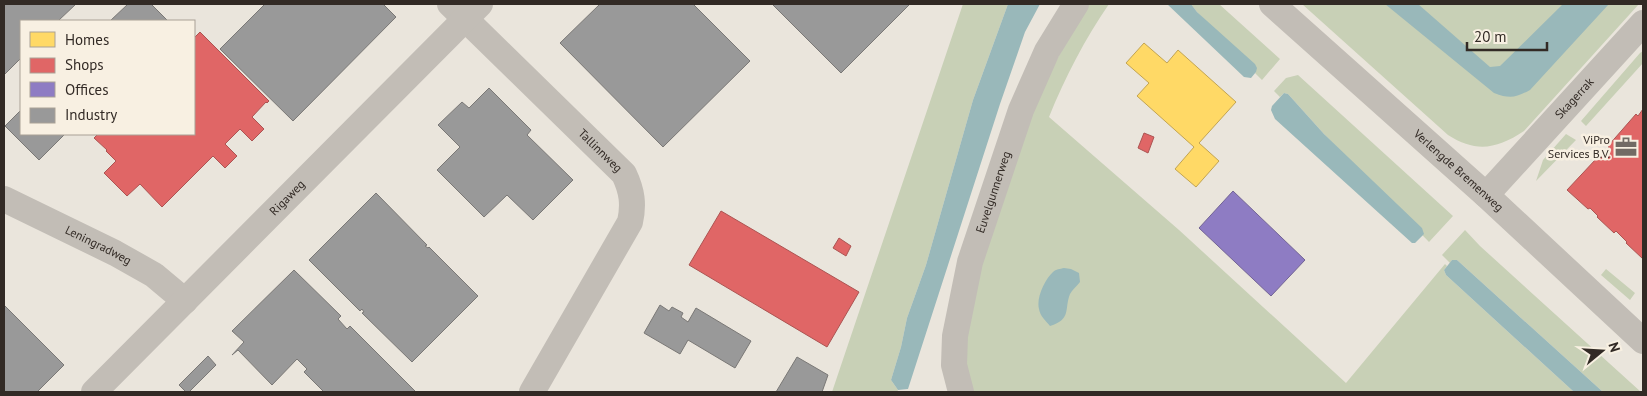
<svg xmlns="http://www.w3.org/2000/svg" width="1647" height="396" font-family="'PT Sans',sans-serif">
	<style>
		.green { fill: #c8d0b6 }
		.water { fill: #99b8ba }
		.homes { fill: #ffd966; stroke: #c2a452 }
		.shops { fill: #e06666; stroke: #ac5452 }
		.offices { fill: #8e7cc3; stroke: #726394 }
		.industry { fill: #999; stroke: #7a7876 }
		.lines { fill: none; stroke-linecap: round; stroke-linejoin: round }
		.street { stroke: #c2bdb6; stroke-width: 26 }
		.labels { text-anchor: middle; stroke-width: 5; stroke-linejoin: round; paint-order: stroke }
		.street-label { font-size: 12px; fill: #322a25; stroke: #f8f0e2 }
		.poi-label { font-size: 12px; fill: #322a25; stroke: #f8f0e2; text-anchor: end }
	</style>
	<rect width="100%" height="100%" fill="#eae5dc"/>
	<!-- green -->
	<path class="green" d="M963,4H1008L973,100L926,265L907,318L901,347L891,380L898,390L897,392H832Z
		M1086,4H1109C1085,39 1065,77 1049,117L1179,230L1346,383L1445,264L1447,266L1444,270L1446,275L1574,392H970L962,364L978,264L1029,113Z
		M1191,4H1219L1280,59L1262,80L1255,73L1256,72L1197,12Z
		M1302,4H1639L1524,131C1497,149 1476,153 1448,135Z
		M1643,51V63L1586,126L1581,121L1640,53Z
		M1298,75L1453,216L1429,242L1324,134L1288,94L1284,93L1280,97L1274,91L1286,78Z
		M1566,134L1576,140L1536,181L1543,160Z
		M1465,230L1480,246L1641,392H1603L1457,260H1452L1450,263L1442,255Z
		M1606,269L1635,293L1630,300L1601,275Z"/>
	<!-- water -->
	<path class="water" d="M1008,4H1040L1025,32L1000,104L908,389L898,390L891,380L901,347L907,318L926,265L973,100Z
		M1167,4H1191L1197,12L1255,64L1257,68L1256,72L1251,78L1244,77Z
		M1385,4H1418L1490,67L1500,66L1563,4H1609L1530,90C1515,98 1510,99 1494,93Z
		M1284,93L1288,94L1324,134L1422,228L1424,234L1415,243H1412L1275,119L1271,110L1272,106Z
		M1452,260H1457L1603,392H1574L1446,275L1444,270Z
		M1064,268L1071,269L1079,273L1080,282C1077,286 1072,290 1070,294C1064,309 1072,319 1050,326C1046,321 1040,316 1039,309C1036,298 1045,279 1053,272C1056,269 1060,269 1064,268Z"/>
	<!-- homes -->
	<path class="homes" d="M1144,43L1167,63L1178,50L1236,102L1199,143L1219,161L1196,187L1175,169L1194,147L1137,96L1149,83L1126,63Z"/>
	<!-- shops -->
	<path class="shops" d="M200,32L269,101L267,103L266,102L252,117L264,129L252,141L240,129L225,144L237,156L225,168L213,156L162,207L140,184L127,196L104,173L116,161L106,151L107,150L94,138L98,134H194V38Z
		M1643,109V259L1626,243L1627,242L1616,231L1614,233L1597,217L1598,216L1590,208L1588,209L1567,190L1596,159L1597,160L1609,147L1608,146L1636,114L1638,116Z
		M1144,133L1154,137L1148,153L1138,148Z
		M721,211L859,292L827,347L689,265Z
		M839,238L851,246L846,256L833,248Z"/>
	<!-- offices -->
	<path class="offices" d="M1233,191L1305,260L1271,296L1199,228Z"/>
	<!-- industry -->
	<path class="industry" d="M4,4H76L58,21H21V58L4,75Z
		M128,4H151L168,21H110Z
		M265,4H383L396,17L293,121L220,49Z
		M600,4H693L750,61L663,147L560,43Z
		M772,4H910L841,73Z
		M489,88L531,130L527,135L573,180L533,220L507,195L484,217L437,170L460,147L438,125L462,102L469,108Z
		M21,110V134H65L39,160L5,126Z
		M376,193L427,245L425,246L428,248L429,247L478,296L412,362L362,313L364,312L362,309L360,311L309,260Z
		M294,270L341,316L338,319L347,329L350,326L416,392H324L304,372L307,369L297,359L272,385L238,350L232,355L244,342L232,331Z
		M4,305L64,365L37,392H4Z
		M660,305L669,311L672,307L683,313L681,317L688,322L696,308L751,341L735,368L688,340L680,354L644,333Z
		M208,356L216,365L189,392H186L179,385Z
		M797,357L828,375L822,392H776Z"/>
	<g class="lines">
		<!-- street -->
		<g class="street">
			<path id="s1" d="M450,4L624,174C632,191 634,204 630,222L532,392"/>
			<path id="s2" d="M1272,4L1486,195L1643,341"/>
			<path id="s3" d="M1486,195L1643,23"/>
			<path id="s4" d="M4,199L115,253L154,275L185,301"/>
			<path id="s5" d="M94,392L480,4"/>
			<path id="s6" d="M961,392L954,365L955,336L970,262L1021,110L1047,51L1076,4"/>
		</g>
	</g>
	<!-- icons -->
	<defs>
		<g id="office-bare" transform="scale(1.725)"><path d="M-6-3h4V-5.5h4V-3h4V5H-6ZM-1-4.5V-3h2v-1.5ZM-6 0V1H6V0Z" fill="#726b65" stroke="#f8f0e2" stroke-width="2.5" paint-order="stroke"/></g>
	</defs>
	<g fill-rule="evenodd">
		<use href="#office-bare" x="1626" y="147"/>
	</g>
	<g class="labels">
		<!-- street labels -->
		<g class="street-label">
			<text dy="4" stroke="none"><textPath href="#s3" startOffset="131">Skagerrak</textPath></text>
			<text dy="4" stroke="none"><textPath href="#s1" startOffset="210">Tallinnweg</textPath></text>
			<text dy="4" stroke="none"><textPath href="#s2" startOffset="250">Verlengde Bremenweg</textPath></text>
			<text dy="4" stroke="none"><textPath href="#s6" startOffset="206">Euvelgunnerweg</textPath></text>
			<text dy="4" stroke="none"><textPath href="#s5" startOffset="274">Rigaweg</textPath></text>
			<text dy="4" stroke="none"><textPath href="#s4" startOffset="105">Leningradweg</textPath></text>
		</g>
		<!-- poi labels -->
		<g class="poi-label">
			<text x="1610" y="144">ViPro<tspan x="1610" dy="14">Services B.V.</tspan></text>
		</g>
	</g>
	<!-- border -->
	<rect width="1647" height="396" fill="none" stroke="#322a25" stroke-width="10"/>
	<!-- legend -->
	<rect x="20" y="20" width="175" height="115" fill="#f8f0e2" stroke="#a9a196"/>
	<rect x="30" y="32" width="25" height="15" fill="#ffd966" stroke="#a9a196"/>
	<text x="65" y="45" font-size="15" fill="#322a25">Homes</text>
	<rect x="30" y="58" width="25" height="15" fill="#e06666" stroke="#a9a196"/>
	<text x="65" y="70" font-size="15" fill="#322a25">Shops</text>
	<rect x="30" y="82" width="25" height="15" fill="#8e7cc3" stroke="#a9a196"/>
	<text x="65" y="95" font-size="15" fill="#322a25">Offices</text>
	<rect x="30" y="108" width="25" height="15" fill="#999999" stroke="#a9a196"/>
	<text x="65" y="120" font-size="15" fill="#322a25">Industry</text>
	<!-- north arrow -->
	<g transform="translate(1602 351) rotate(72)" stroke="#f8f0e2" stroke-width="4" paint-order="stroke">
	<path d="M0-4L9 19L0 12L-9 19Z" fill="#322a25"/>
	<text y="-8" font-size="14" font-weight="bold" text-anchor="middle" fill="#322a25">N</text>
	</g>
	<!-- scale -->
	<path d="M1467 42v8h80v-8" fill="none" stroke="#322a25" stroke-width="2.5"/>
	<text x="1474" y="42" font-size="15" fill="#322a25" stroke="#f8f0e2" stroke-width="4" paint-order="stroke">20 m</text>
</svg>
